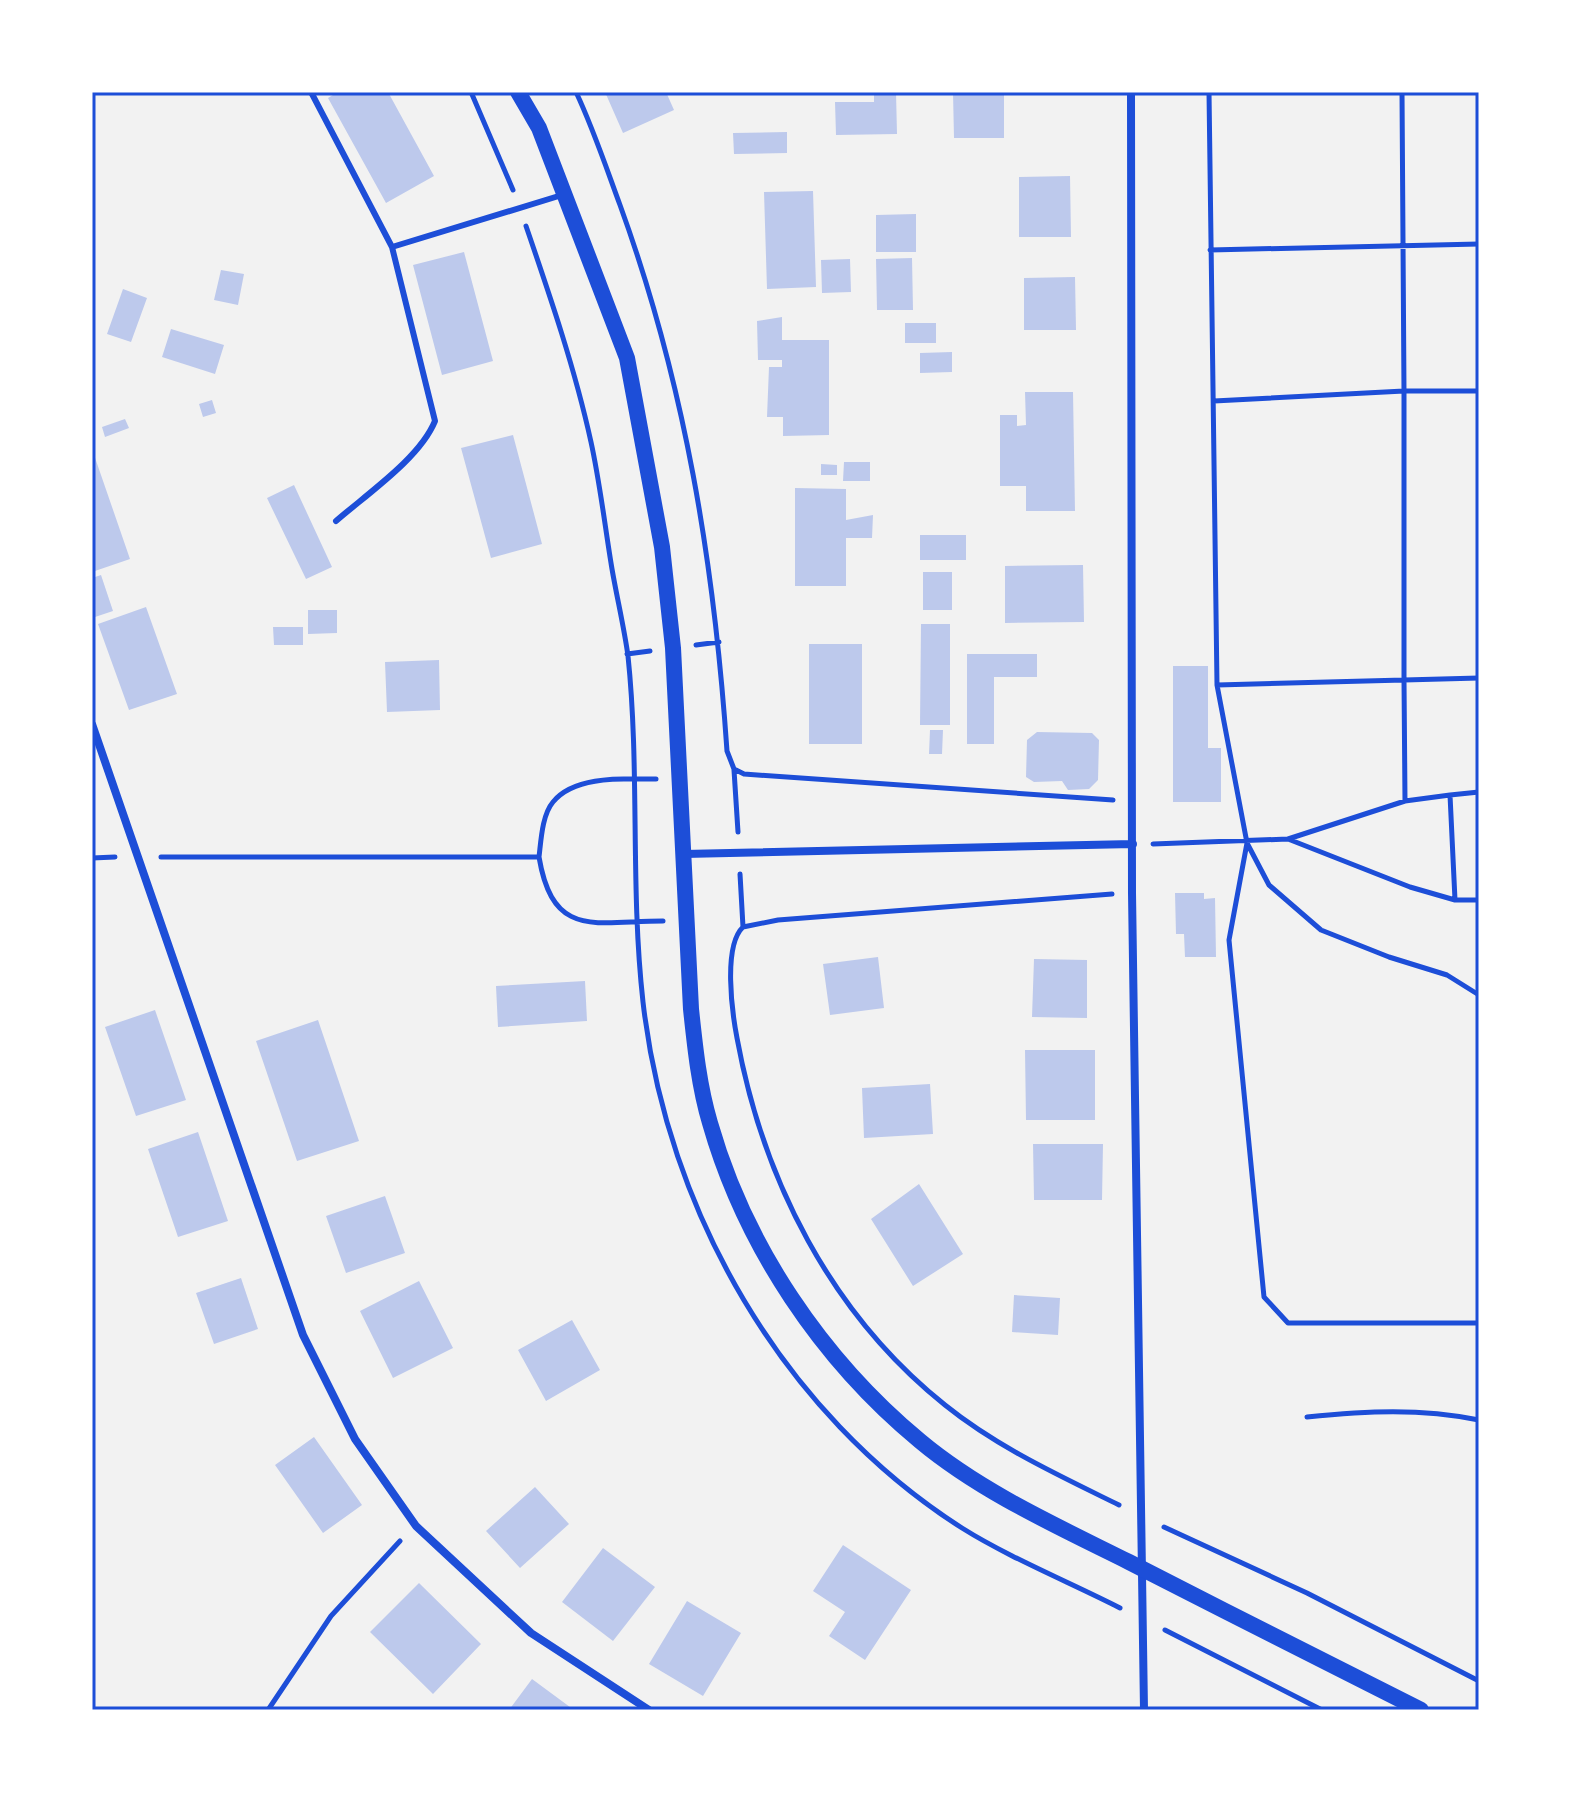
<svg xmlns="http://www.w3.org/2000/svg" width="1571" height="1802" font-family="Figtree,sans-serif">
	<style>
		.building { fill: #bdc9ec }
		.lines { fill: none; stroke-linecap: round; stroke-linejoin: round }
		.path { stroke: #1d4ed8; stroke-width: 5 }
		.service { stroke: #1d4ed8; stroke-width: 6 }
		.minor { stroke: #1d4ed8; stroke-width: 8 }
		.secondary { stroke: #1d4ed8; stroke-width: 16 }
		.neatline { fill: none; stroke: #1d4ed8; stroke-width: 3 }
	</style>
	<rect width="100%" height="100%" fill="#f2f2f2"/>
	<!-- building -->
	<path class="building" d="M338,92H388L434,176L386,203L328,98Z
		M605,92H666L674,110L623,133Z
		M874,92H896L897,134L836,135L835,102H874Z
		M953,92H1004V138H954Z
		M787,132V153L734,154L733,133Z
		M1070,176L1071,237H1019V177Z
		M813,191L816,287L767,289L764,192Z
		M916,214V252H876V215Z
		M464,252L493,361L442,375L413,265Z
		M912,258L913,310H877L876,259Z
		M850,259L851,292L822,293L821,260Z
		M221,270L244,274L238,305L214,300Z
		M1075,277L1076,330H1024V278Z
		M123,289L147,298L131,342L107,334Z
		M782,317V340H829V435L783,436V417H767L769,367H782V360H758L757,321Z
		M905,323H936V343H905Z
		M171,329L224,345L215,374L162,357Z
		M952,352V372L920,373V353Z
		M1025,392H1073L1075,511H1026V486H1000V415H1017V426L1026,425Z
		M212,400L216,413L203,417L199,404Z
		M125,419L129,428L105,437L102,427Z
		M513,435L542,544L491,558L461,448Z
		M92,449L130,559L92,572Z
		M844,462H870V481H843Z
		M821,464L837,465V475H821Z
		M294,485L332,567L306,579L267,498Z
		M795,488L846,489V520L873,515L872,538H846V586H795Z
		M920,535H966V560H920Z
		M1083,565L1084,622L1005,623V566Z
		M923,572H952V610H923Z
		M101,575L113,611L92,618V578Z
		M146,607L177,694L129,710L98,624Z
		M308,610H337V633L308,634Z
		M921,624H950V725H920Z
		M273,627H303V645H274Z
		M809,644H862V744H809Z
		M967,654H1037V677H994V744H967Z
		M439,660L440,710L387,712L385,662Z
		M1173,666H1208V748H1221V802H1173Z
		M930,730H943L942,754H929Z
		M1037,732L1092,733L1099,740L1098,780L1089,789L1068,790L1062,781L1034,782L1026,777L1027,740Z
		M1175,893H1204V899L1215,898L1216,957H1185L1184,934H1176Z
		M878,957L884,1008L830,1015L823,964Z
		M1034,959L1087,960V1018L1032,1017Z
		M585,981L587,1021L498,1027L496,986Z
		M155,1010L186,1100L136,1116L105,1027Z
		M318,1020L359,1141L297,1161L256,1041Z
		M1025,1050H1095V1120H1026Z
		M930,1084L933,1134L864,1138L862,1088Z
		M198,1132L228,1221L178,1237L148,1149Z
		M1033,1144H1103L1102,1200H1034Z
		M919,1184L963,1254L913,1286L871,1219Z
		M385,1196L405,1253L346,1273L326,1216Z
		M241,1278L258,1329L214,1344L196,1293Z
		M419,1281L453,1348L393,1378L360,1311Z
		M1014,1295L1060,1298L1058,1335L1012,1332Z
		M572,1320L600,1370L546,1401L518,1350Z
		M314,1437L362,1505L323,1533L275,1465Z
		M535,1487L569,1524L520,1568L486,1531Z
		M843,1545L911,1590L865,1660L829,1636L845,1612L813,1591Z
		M603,1548L655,1587L613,1641L562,1602Z
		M419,1583L481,1644L433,1694L370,1632Z
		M687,1601L741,1633L703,1696L649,1664Z
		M532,1679L574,1710H509Z"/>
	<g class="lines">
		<!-- path -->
		<path class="path" d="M471,92L513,190
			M576,92C593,128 606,167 620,205C685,384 714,562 727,751L734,769L744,774L1113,800
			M1209,92L1217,685L1247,843
			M1402,92L1404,391H1479
			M526,226C550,296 575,369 591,442C600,483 605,527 612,569C617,598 624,627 628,656C640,771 630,887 643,1002C667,1211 782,1413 962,1528C1008,1557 1071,1583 1120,1608
			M1210,250L1479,244
			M1214,401L1404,391V680L1217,685
			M696,645L719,642
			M627,654L650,651
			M734,770L738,832
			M1479,792L1450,795L1455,900H1479
			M1450,795L1405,801L1288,839L1410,887L1455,900
			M1405,801L1404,680L1479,678
			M1153,844L1288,839
			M161,857H539C553,940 596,921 663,921
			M539,857C541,841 542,815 553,802C575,775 625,779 656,779
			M92,858L115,857
			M740,874L743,927
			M1112,894L778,920L743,927C723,946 732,1012 737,1038C763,1180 831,1314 945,1405C997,1447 1060,1476 1119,1505
			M1479,995L1447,975L1389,957L1321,930L1269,885L1247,843L1229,940L1264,1297L1288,1323H1479
			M1307,1417C1366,1411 1420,1408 1479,1420
			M1164,1527L1307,1593L1479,1681
			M1165,1630L1322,1710
			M268,1710L331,1616L400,1541"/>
		<!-- service -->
		<path class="service" d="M311,92L392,247L562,195
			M336,521C367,494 420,458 435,421L392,247"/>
		<!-- minor -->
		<path class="minor" d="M1131,92L1132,893L1144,1710
			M92,724L303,1335L355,1439L416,1526L531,1633L649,1710
			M684,854L1133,844"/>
		<!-- secondary -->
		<path class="secondary" d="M518,92L539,128L627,358L662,547L673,648L691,1009C695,1047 699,1086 710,1123C745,1246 822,1360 920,1441C981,1492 1059,1527 1129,1562C1226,1612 1324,1661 1421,1710"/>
	</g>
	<!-- border -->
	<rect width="1571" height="1802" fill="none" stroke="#ffffff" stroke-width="188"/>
	<rect x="94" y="94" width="1383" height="1614" class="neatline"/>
</svg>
